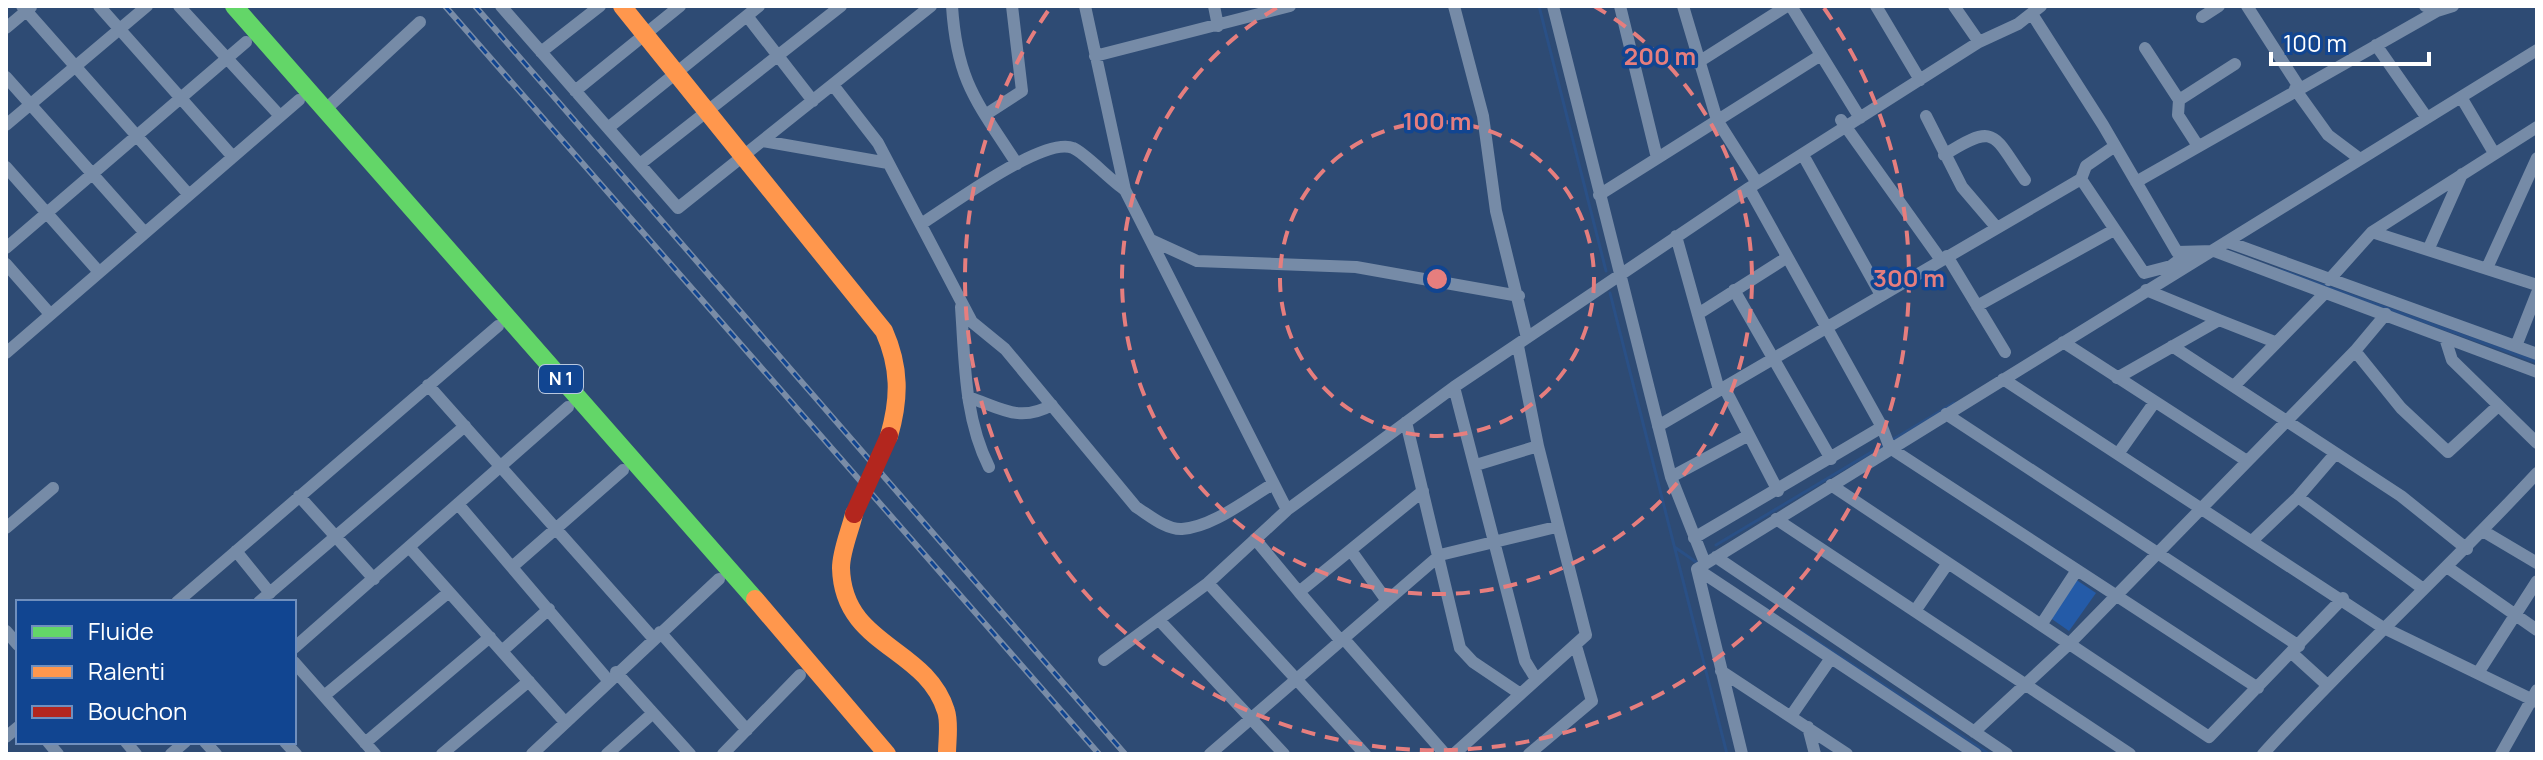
<svg xmlns="http://www.w3.org/2000/svg" width="2543" height="760" font-family="Manrope,sans-serif">
	<style>
		.green { fill: #245ba8 }
		.lines { fill: none; stroke-linecap: round; stroke-linejoin: round }
		.stream { stroke: #2a5086; stroke-width: 3 }
		.street { stroke: #768ba7; stroke-width: 12 }
		.fast { stroke: #63d668; stroke-width: 18 }
		.slow { stroke: #ff974d; stroke-width: 18 }
		.rail-casing { stroke: #798ca7; stroke-width: 6 }
		.rail { stroke: #114591; stroke-width: 3; stroke-dasharray: 9; stroke-linecap: butt }
		.jam-bridge { stroke: #b3261e; stroke-width: 18 }
		.ring { fill: none; stroke: #e67e7e; stroke-width: 4; stroke-dasharray: 14 10 }
		.labels { text-anchor: middle; stroke-width: 7; stroke-linejoin: round; paint-order: stroke }
		.shield { fill: #114591; stroke: #b8c7de; stroke-width: 2 }
		.shield-label { font-size: 18px; font-weight: bold; fill: #fff }
		.centre { fill: #e67e7e; stroke: #114591; stroke-width: 4 }
		.ring-label { font-size: 24px; text-anchor: middle; font-weight: bold; fill: #e67e7e; stroke: #114591; stroke-width: 7; stroke-linejoin: round; paint-order: stroke }
	</style>
	<rect width="100%" height="100%" fill="#2e4b74"/>
	<!-- green -->
	<path class="green" d="M2075,579L2096,593L2069,631L2049,617Z"/>
	<g class="lines">
		<!-- stream -->
		<path class="stream" d="M1539,6L1606,271
			M2281,270L2537,362
			M1610,293L1727,754
			M1892,440L1954,403
			M1716,545L1885,444
			M1676,548L1696,562
			M1801,631L1989,754"/>
		<!-- street -->
		<path class="street" d="M22,6L189,195
			M99,6L233,157
			M179,6L280,116
			M501,6L678,208L931,6
			M952,6C957,82 977,102 1017,164
			M1085,6L1125,190L1287,510
			M1214,6L1218,26
			M1454,6L1483,116L1496,211L1527,338
			M1553,6L1671,477L1705,563
			M1620,6L1657,158
			M1683,6L1717,120L1757,183
			M1791,6L1860,118
			M1876,6L1920,80
			M1954,6L1979,42
			M2247,6L2299,87
			M2425,6L2437,11L2453,6
			M2032,14L2103,125L2177,252L2214,251L2537,372
			M747,16L813,101
			M2202,17L2219,6
			M6,28L31,7
			M2376,45L2427,118
			M2145,48L2179,100
			M541,52L600,6
			M1095,56L1290,6
			M1697,63L1787,6
			M6,77L145,233
			M833,85L878,143L972,322L1005,349L1136,507C1149,515 1166,530 1182,529C1213,527 1247,499 1273,484
			M2295,89L2328,135L2360,159
			M575,91L680,6
			M2461,97L2494,153
			M326,109L420,22
			M985,115L1022,91L1012,6
			M1926,116L1962,187L1997,228
			M1841,120L1941,260
			M6,125L147,6
			M608,128L759,6
			M763,141L888,163
			M2198,146L2178,115L2179,100L2235,64
			M1803,155L1881,295
			M1944,155C1997,121 1993,135 2025,180
			M640,164L841,6
			M6,167L99,272
			M2081,179L2144,273L2171,266L2187,254
			M2136,182L2437,11
			M1599,195L1821,55
			M921,224C949,207 1043,136 1073,148C1084,152 1111,181 1125,190
			M2372,232L2537,285
			M1676,236L1719,390
			M1151,240L1197,261L1356,267L1519,296
			M2228,242L2537,354
			M6,248L246,42
			M2429,248L2462,174
			M1947,256L2005,352
			M6,264L50,314
			M2487,268L2537,158
			M2329,280L2372,232L2537,127
			M1734,290L1831,459
			M2146,290L2219,320
			M1977,306L2114,230
			M961,307C965,362 964,417 989,467
			M1698,314L1786,258
			M2445,338L2452,360L2537,443
			M2063,342L2247,461
			M1518,346L1538,446
			M2172,346L2401,496L2467,549
			M2516,346L2537,293
			M2355,351L2401,408L2448,452L2498,406
			M6,353L299,100
			M2117,378L2219,320L2275,342
			M2003,379L2382,627L2537,702
			M428,385L653,638
			M2235,385L2325,293
			M1454,387L1525,661L1536,679
			M1724,387L1778,491
			M968,397C1001,408 1019,423 1052,405
			M1946,414L2299,646
			M1406,422L1460,648L1473,662L1519,693
			M1658,426L2081,179L2086,166L2115,146
			M1882,427L1890,448L2258,688
			M2118,454L2154,403
			M1671,477L1749,435
			M1831,485L2209,737L2343,598
			M299,496L374,579
			M2298,497L2422,588
			M458,504L608,680
			M1776,519L2130,754
			M6,528L53,488
			M2483,531L2537,563
			M1694,538L1882,427L1749,188
			M1255,539L1299,592
			M2252,541L2298,497L2335,454
			M409,547L564,721
			M236,551L270,593
			M1352,552L1387,601
			M1716,557L2007,754
			M512,567L623,470
			M2447,567L2537,630
			M1697,569L2537,50
			M1697,569L1976,754
			M1697,569L1742,754
			M1208,583L1365,754
			M177,602L498,326
			M259,602L465,426
			M1915,611L1948,563
			M1159,620L1284,754
			M2041,625L2077,570
			M6,631L18,645
			M660,632L747,730
			M1344,639L1445,754
			M1341,641L1299,592L1423,491
			M294,648L568,407
			M502,651L549,609
			M2293,654L2326,684
			M1104,660L1208,583L1287,510L1454,387L1749,188L1979,42L2018,24L2041,6
			M294,662L375,754
			M1721,671L1847,754
			M616,672L690,754
			M2478,673L2537,581
			M324,696L449,592
			M1791,716L1831,658
			M1808,727L1815,754
			M1974,732L2069,644L2355,351L2386,314
			M6,737L18,727
			M48,742L58,754
			M126,742L136,754
			M205,742L216,754
			M285,742L296,754
			M365,743L490,637
			M171,754L185,742
			M442,754L529,681
			M532,754L719,579
			M607,754L653,713
			M723,754L800,675
			M1210,754L1440,555L1556,527
			M1454,754L1586,635L1538,446L1476,465
			M1529,754L1592,701L1576,646
			M2263,754C2351,657 2448,569 2537,473
			M2501,754L2537,690"/>
		<!-- fast -->
		<path class="fast" d="M234,6L755,599"/>
		<!-- slow -->
		<path class="slow" d="M622,6L884,331C900,367 900,398 889,436
			M854,514C850,531 841,551 841,568C843,647 926,646 946,711C950,723 947,741 947,754
			M755,599L887,754"/>
		<!-- rail casing -->
		<g class="rail-casing">
			<path id="rail" d="M445,6L1099,754
				M475,6L1125,754"/>
		</g>
		<!-- rail -->
		<use href="#rail" class="rail"/>
		<!-- jam-bridge -->
		<path class="jam-bridge" d="M854,514L889,436"/>
	</g>
	<!-- distance rings -->
	<g class="ring">
		<circle cx="1437" cy="279" r="157"/>
		<path d="M1594 6A315 315 0 1 1 1280 6"/>
		<path d="M1824 8A472 472 0 1 1 1050 8"/>
	</g>
	<g class="labels">
		<!-- shield labels -->
		<rect class="shield" x="539" y="365" width="44" height="28" rx="6"/>
		<g class="shield-label">
			<text x="561" y="385">N 1</text>
		</g>
	</g>
	<circle cx="1437" cy="279" r="12" class="centre"/>
	<g class="ring-label">
		<text x="1660" y="65">200 m</text>
		<text x="1437" y="130">100 m</text>
		<text x="1909" y="287">300 m</text>
	</g>
	<!-- border -->
	<rect width="2543" height="760" fill="none" stroke="#ffffff" stroke-width="16"/>
	<!-- legend -->
	<rect x="16" y="600" width="280" height="144" fill="#114591" stroke="#708fbd" stroke-width="2"/>
	<rect x="32" y="626" width="40" height="12" fill="#63d668" stroke="#708fbd" stroke-width="2"/>
	<text x="88" y="640" font-size="24" fill="#ffffff">Fluide</text>
	<rect x="32" y="666" width="40" height="12" fill="#ff974d" stroke="#708fbd" stroke-width="2"/>
	<text x="88" y="680" font-size="24" fill="#ffffff">Ralenti</text>
	<rect x="32" y="706" width="40" height="12" fill="#b3261e" stroke="#708fbd" stroke-width="2"/>
	<text x="88" y="720" font-size="24" fill="#ffffff">Bouchon</text>
	<!-- scale -->
	<path d="M2271 52v12h158v-12" fill="none" stroke="#ffffff" stroke-width="4"/>
	<text x="2283" y="52" font-size="24" fill="#ffffff" stroke="#114591" stroke-width="6" paint-order="stroke">100 m</text>
</svg>
